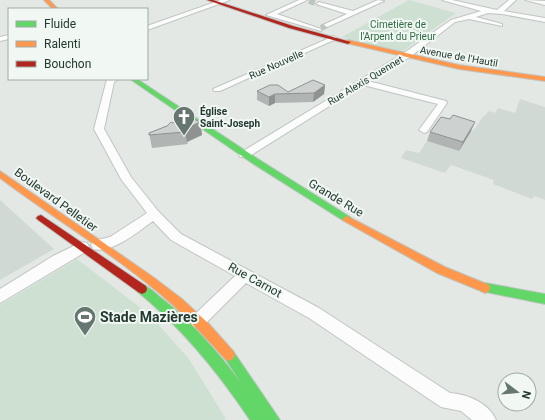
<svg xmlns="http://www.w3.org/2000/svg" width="545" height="420" font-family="Roboto,sans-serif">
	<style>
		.built { fill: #d1d9d5 }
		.green { fill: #cde0d1 }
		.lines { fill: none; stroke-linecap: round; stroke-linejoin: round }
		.street-tunnel { stroke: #bdc5c1; stroke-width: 6; stroke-dasharray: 6 3.5; stroke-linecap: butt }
		.street-casing { stroke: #c0c5c2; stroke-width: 2 }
		.fast-casing { stroke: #bfc5c2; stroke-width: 2 }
		.slow-casing { stroke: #bfc5c2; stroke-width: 2 }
		.jam-casing { stroke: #bfc5c2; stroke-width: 2 }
		.street { fill: #fbfcfb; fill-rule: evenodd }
		.fast { fill: #63d668; fill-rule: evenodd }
		.slow { fill: #ff974d; fill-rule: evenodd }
		.jam { fill: #b3261e; fill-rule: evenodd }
		.wall { fill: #b0b4b2 }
		.shaded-wall { fill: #909291 }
		.building { fill: #cdd1cf; stroke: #909291 }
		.labels { text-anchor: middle; stroke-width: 4; stroke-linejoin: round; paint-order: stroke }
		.far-park-label { font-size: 10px; fill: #316b42; stroke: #f1f7f3 }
		.far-street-label { font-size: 10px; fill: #233931; stroke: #f1f7f3 }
		.far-poi-label { font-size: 10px; font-weight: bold; fill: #233931; stroke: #f1f7f3; text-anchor: start }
		.street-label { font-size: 12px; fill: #233931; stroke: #f1f7f3 }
		.near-poi-label { font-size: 14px; font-weight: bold; fill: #233931; stroke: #f1f7f3; text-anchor: start }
	</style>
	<rect width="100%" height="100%" fill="#e3e8e5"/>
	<!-- built -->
	<path class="built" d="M520,99L545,107V200L534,196L532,199L493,184L494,180L451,165L445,173L401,158L406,150L419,153L427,141L459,151L471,131L474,130L482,118L489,111L495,113L498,108L515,113Z
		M0,200L54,249L0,280Z"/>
	<!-- green -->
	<path class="green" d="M409,0L456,13L400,53L342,37Z
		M77,259L150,315L189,359L226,419L224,420H0V305Z"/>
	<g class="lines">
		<!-- street-tunnel -->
		<path class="street-tunnel" d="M309,1L319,4
			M321,28L327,25"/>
		<!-- street casing -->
		<g class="street-casing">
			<path id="street" d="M221,0H230L147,30V26Z
				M299,0H307L277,14L321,29V31L266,15Z
				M378,0L384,1L327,27L324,25L325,24L347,14L316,4L319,2L353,11Z
				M442,0H452L497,10L509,0H516L504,11L545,18V22L502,14L488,13L476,17L502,24V26L469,19L455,22L410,57L368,81L446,101L447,103L427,132L424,133L419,130L438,104L363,85L248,157H240L239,155L240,153L404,53L451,20L481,11Z
				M525,0L545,1V5Z
				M9,35V39L0,41V37Z
				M334,36L337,38L336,39L220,91H214L213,89Z
				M107,79H119L114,82L104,129L131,177L158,211L181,234L319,308L450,393C467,394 489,403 496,420H472L461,411L441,407L309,318L246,283L203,326L198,328L193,326L190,321L193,316L235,276L171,240L153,221C139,231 112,254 93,249L91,245L93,241L110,237L147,213L121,179L94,129Z
				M82,242L87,243L89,247L87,251L0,303V289L53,256Z"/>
		</g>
		<!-- fast casing -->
		<g class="fast-casing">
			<path id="fast" d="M130,79H137L258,159L350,217L352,219L350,221H344L252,163Z
				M485,283L545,294V304L481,291L480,288L481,285Z
				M142,284C149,287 154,292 160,297C191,321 218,352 241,383L223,355L225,351L229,349L233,351L280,420H250C218,372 183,329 138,292L137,289L138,286Z"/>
		</g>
		<!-- slow casing -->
		<g class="slow-casing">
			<path id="slow" d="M44,0H49L58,9H53Z
				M348,40L459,65L545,77V81L459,69L346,43L345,42Z
				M0,171L153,277L182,299L209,324L233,351L235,355L233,359L229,361L225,359C209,341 192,323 174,306C121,258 57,221 0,178Z
				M347,216L445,267L489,285L490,288L489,291L485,293L481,291L437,273L344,221L342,219Z"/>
		</g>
		<!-- jam casing -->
		<g class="jam-casing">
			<path id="jam" d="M207,0H213L293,26L351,42L348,44L289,28Z
				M41,215L146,286L147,289L146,292L142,294L138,292L38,220L36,218L38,216Z"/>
		</g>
		<!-- street -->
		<use href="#street" class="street"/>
		<!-- fast -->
		<use href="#fast" class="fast"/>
		<!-- slow -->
		<use href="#slow" class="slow"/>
		<!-- jam -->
		<use href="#jam" class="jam"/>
	</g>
	<!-- wall -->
	<path class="wall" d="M325,85L324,94L313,102L275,103L269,106L257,100V91L288,92Z
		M200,122L202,135L187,142L188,144L152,148L149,133L173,123Z
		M471,131L459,151L427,141L430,132Z"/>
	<!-- shaded-wall -->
	<path class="shaded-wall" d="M325,85L324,94L313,102L314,93Z
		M275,94V103L269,106V97Z
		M200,122L202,135L187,142L185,132L183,130Z
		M475,122L471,131L459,151L463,142Z"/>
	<!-- building -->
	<path class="building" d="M313,80L325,85L314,93L275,94L269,97L257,91L270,85H278L288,92Z
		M453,115L475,122L463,142L430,132L441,117L450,119Z
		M190,117L200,122L183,130L185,132L149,135V133L167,126L171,122L173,123Z"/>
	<!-- icons -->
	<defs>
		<g id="church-pin" transform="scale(1.15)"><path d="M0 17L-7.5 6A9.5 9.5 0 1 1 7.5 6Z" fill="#667670" stroke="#f1f7f3"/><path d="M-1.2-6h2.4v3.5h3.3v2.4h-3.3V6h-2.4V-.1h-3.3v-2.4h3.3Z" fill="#fff"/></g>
		<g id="stadium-pin" transform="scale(1.15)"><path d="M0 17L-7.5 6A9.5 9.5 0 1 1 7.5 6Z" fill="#667670" stroke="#f1f7f3"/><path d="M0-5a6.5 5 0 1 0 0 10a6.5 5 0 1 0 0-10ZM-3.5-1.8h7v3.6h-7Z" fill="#fff"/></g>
	</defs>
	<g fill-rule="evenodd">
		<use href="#church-pin" x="184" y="117"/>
		<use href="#stadium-pin" x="85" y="317"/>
	</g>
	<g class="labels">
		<!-- far-park labels -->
		<g class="far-park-label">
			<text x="398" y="28">Cimetière de<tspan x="398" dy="12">l'Arpent du Prieur</tspan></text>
		</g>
		<!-- far-street labels -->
		<g class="far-street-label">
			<text transform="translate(459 56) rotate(10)" y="4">Avenue de l'Hautil</text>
			<text transform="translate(276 64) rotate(-24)" y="4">Rue Nouvelle</text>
			<text transform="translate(365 80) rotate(-31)" y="4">Rue Alexis Quennet</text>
		</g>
		<!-- far-poi labels -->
		<g class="far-poi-label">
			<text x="200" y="115">Église<tspan x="200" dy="12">Saint-Joseph</tspan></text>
		</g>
		<!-- street labels -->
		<g class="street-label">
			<text transform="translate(336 198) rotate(31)" y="4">Grande Rue</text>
			<text transform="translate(56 200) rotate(36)" y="4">Boulevard Pelletier</text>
			<text transform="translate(255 280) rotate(29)" y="4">Rue Carnot</text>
		</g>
		<!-- near-poi labels -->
		<g class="near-poi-label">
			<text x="100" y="322">Stade Mazières</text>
		</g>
	</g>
	<!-- legend -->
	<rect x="8" y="8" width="140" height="72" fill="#f1f7f3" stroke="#9faba5"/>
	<rect x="16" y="21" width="20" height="6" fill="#63d668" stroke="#9faba5"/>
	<text x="44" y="28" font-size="12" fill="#233931">Fluide</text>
	<rect x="16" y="41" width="20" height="6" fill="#ff974d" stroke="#9faba5"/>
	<text x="44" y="48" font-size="12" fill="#233931">Ralenti</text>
	<rect x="16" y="61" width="20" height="6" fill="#b3261e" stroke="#9faba5"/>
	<text x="44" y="68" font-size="12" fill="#233931">Bouchon</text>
	<!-- north arrow -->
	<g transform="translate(517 392) rotate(106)"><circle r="19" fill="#f1f7f3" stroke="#9faba5"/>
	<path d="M0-3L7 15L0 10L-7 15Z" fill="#667670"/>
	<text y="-6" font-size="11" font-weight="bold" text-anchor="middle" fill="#233931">N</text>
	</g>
</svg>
